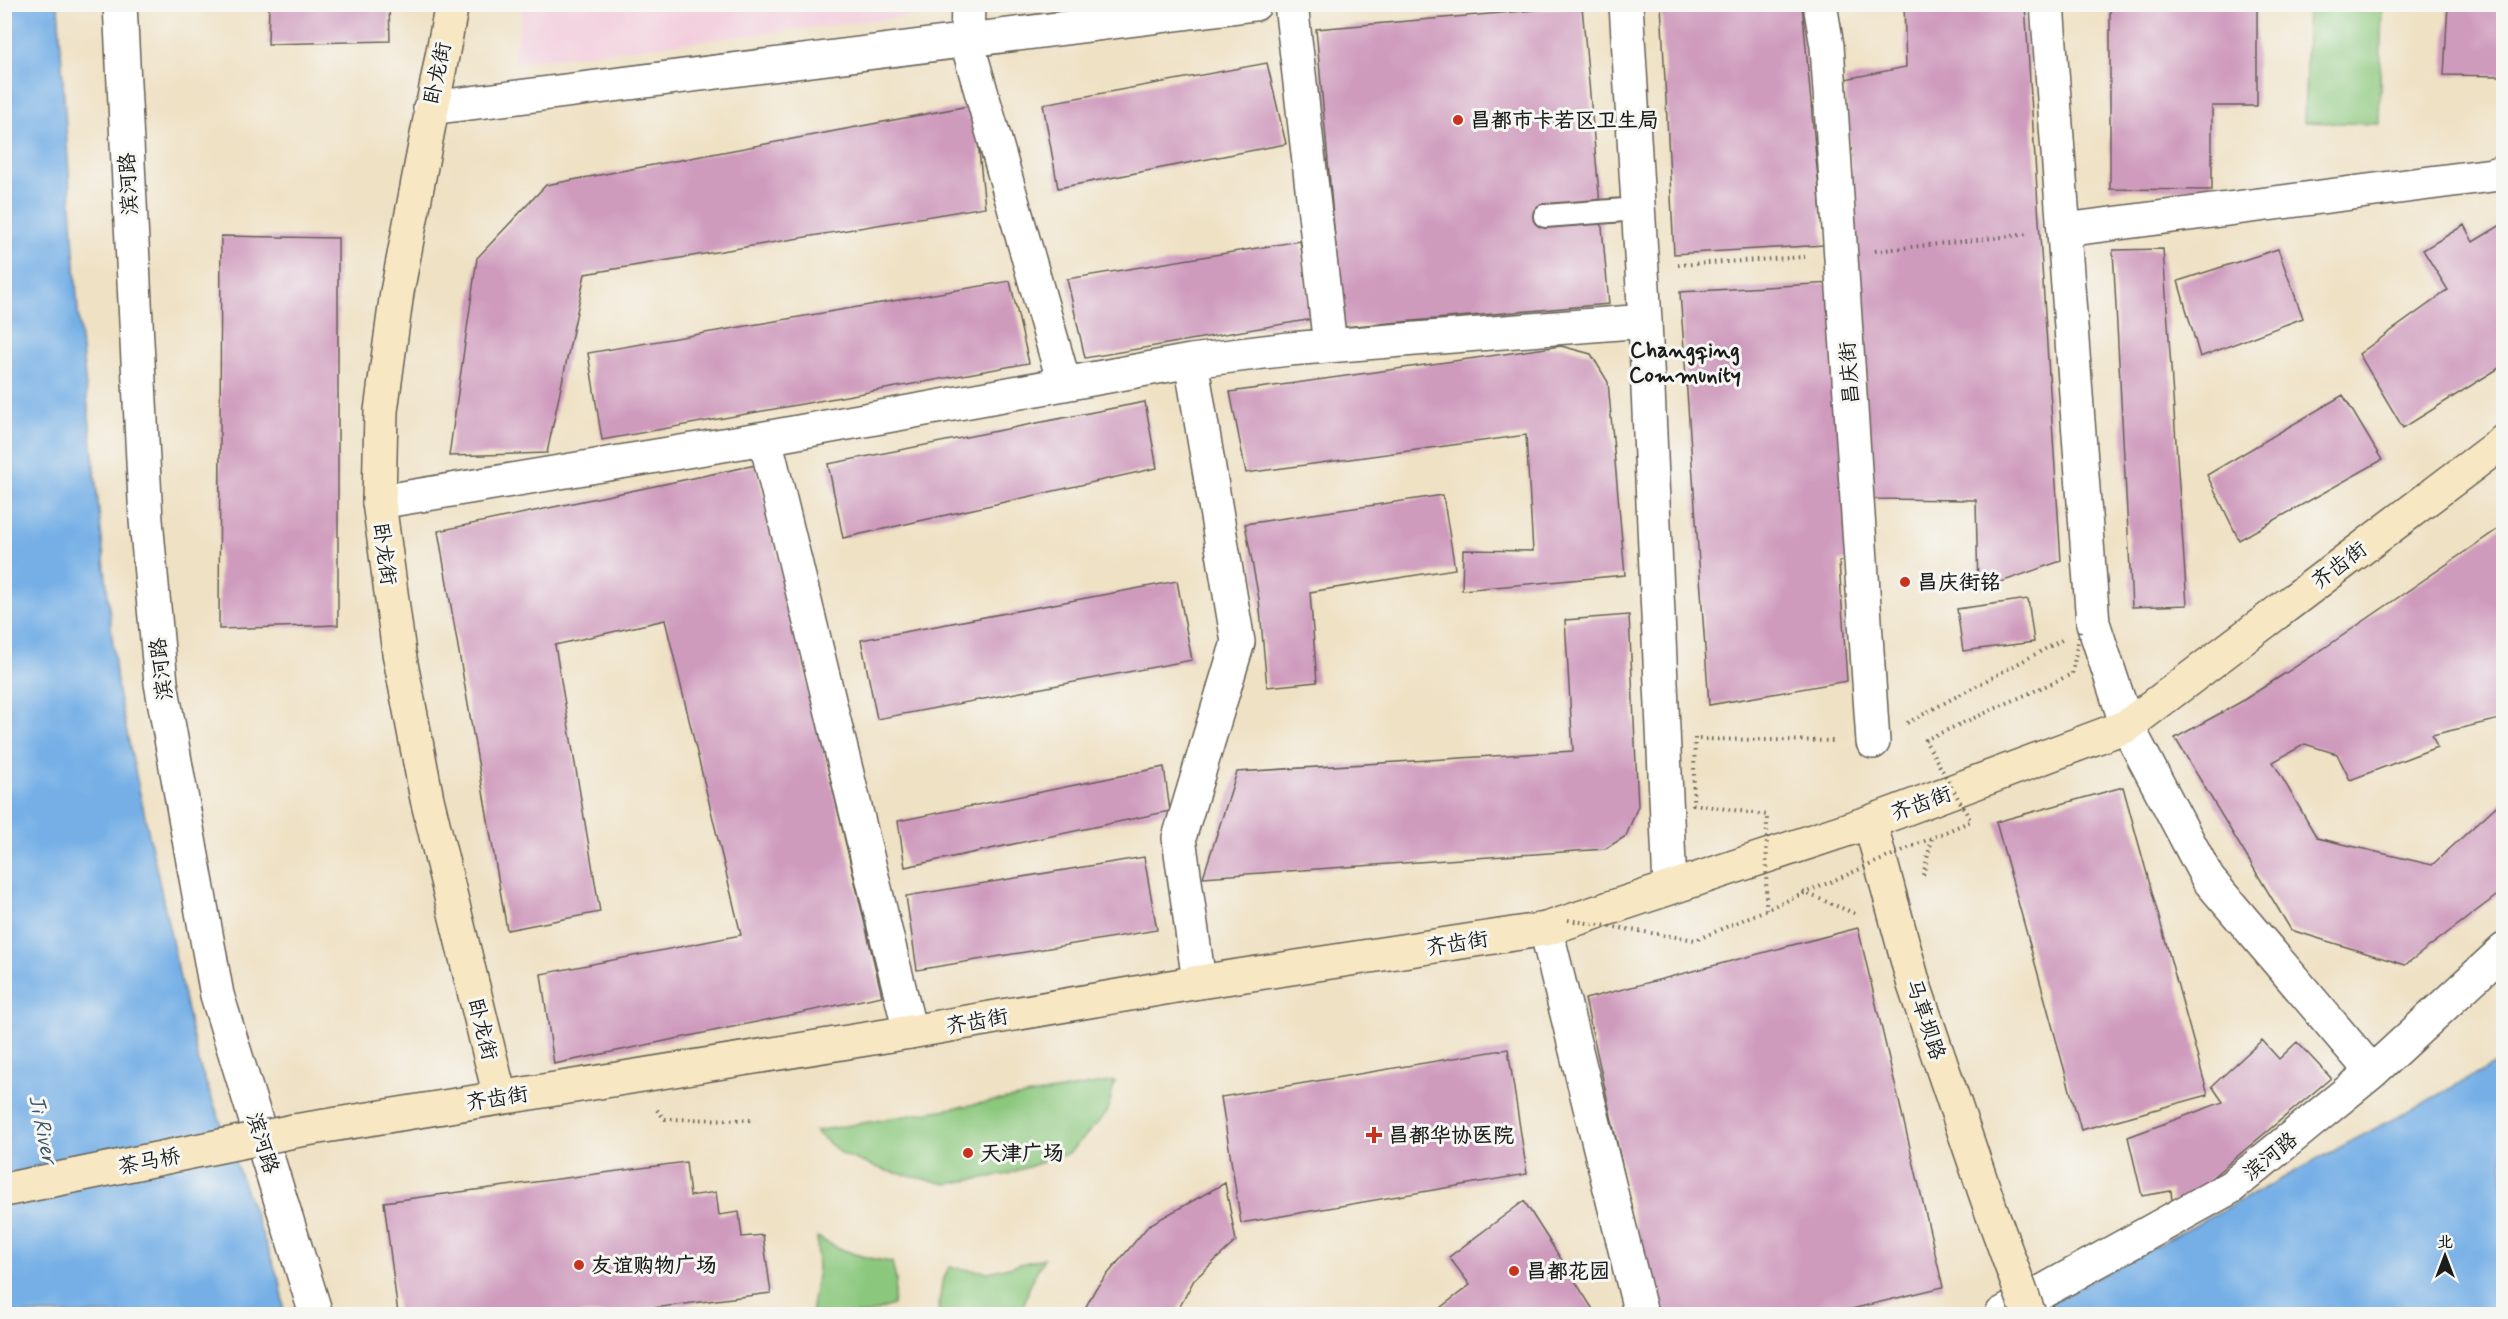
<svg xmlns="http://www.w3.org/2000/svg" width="2508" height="1319" font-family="Mynerve,'LXGW WenKai TC',sans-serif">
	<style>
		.built { fill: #f3cfde }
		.green { fill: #8bc87d; stroke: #54724c; stroke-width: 1.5 }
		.water { fill: #75afe6; stroke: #486681; stroke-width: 1.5 }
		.building { fill: #cf9bbd }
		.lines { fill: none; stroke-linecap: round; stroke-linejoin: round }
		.lane-casing { stroke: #666157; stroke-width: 26 }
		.street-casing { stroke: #666157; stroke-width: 36 }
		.secondary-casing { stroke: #666157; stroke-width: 36 }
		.path { stroke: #666157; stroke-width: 4; stroke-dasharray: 1.5 4.5; stroke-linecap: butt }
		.lane { stroke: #fff; stroke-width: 22 }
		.street { stroke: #fff; stroke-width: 33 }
		.secondary { stroke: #f7e8c3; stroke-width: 33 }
		.secondary-bridge-casing { stroke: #666157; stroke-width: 36; stroke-linecap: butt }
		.path-bridge { stroke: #666157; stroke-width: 4; stroke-dasharray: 1.5 4.5; stroke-linecap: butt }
		.secondary-bridge { stroke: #f7e8c3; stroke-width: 33 }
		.poi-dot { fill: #c8321e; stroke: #f6f6f2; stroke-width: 2 }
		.labels { text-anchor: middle; stroke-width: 6; stroke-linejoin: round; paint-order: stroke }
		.street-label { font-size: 21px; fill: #1c1c1c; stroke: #f6f6f2 }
		.poi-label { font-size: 21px; font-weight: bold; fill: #1c1c1c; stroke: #f6f6f2; text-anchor: start }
		.neighbourhood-label { font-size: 22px; font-weight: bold; fill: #1c1c1c; stroke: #f6f6f2 }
		.water-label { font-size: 22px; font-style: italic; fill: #40576d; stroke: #f6f6f2 }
	</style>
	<rect width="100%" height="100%" fill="#f6f6f2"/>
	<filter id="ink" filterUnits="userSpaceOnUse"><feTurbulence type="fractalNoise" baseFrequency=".0167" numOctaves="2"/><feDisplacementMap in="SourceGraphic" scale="12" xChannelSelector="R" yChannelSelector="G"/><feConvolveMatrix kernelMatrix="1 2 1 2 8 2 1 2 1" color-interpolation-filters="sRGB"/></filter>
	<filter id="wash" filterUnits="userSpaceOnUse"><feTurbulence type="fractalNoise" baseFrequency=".008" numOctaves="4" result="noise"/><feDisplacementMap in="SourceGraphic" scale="24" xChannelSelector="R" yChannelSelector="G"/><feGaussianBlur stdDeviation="1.35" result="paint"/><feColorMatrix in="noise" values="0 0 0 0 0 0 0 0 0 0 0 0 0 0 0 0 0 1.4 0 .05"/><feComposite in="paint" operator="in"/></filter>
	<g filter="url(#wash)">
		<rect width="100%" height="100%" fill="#efe1c4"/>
		<!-- built -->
		<path class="built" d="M523,5H1005L513,63Z"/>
		<!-- green -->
		<path class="green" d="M2308,5H2382L2379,124L2304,122Z
			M1115,1081L1107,1113L1069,1153L1008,1174L947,1184L887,1171L843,1155L815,1131Z
			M817,1237C841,1251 864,1259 892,1262L896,1280L893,1305L868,1314H811L818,1269Z
			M1044,1258L1031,1282L1021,1314H941L938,1312L942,1283L949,1267L989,1272Z"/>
		<!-- water -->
		<path class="water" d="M58,4L78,312L118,692L198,1061L281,1285L284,1314H5L4,5Z
			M2503,1060V1314H2029Z"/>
		<g id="blocks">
			<!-- building -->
			<path class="building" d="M269,4H389L390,41L268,44Z
				M1661,4H1802L1824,245L1674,254Z
				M1904,4H2025L2061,561L1978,590L1976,500L1871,499L1845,79L1906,67Z
				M2110,4H2257V106H2212V190L2110,189Z
				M2448,4H2504V76L2444,75Z
				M1582,6L1609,304L1343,327L1316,29Z
				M1267,63L1286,144L1058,188L1043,104Z
				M974,105L985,207L585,274L547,453L449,456L477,258L546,185Z
				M2504,223V365L2403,428L2359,354L2448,290L2423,250L2464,225L2473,242Z
				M221,236L338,238V625L219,629Z
				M1300,241L1313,319L1085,358L1067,279Z
				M2163,249L2187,605L2132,607L2113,250Z
				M2278,249L2303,318L2200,357L2178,281Z
				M1010,281L1029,363L602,440L588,353Z
				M1832,283L1853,561H1839L1847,681L1709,705L1680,292Z
				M1561,346L1591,354L1608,382L1625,575L1462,590L1463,550L1533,551L1526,435L1246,473L1230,392Z
				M2343,395L2382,460L2239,540L2207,475Z
				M1145,402L1157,468L843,538L828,464Z
				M756,465L882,996L554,1064L541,974L741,935L665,620L555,645L600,912L507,930L438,531Z
				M1443,495L1455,569L1310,592L1317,682L1267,687L1259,599L1245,524Z
				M2504,525V718L2432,735L2437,747L2350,780L2337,754L2305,744L2273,762L2317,838L2432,865L2504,799V890L2405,965L2291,930L2175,738L2239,703L2323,649Z
				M1177,581L1192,660L877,719L861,640Z
				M2028,599L2034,642L1963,651L1957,609Z
				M1629,615L1638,806L1626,836L1605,849L1203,877L1237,772L1573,751L1565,620Z
				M1164,767L1170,811L905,867L898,821Z
				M2123,787L2208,1095L2081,1130L1996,822Z
				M1144,857L1157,930L917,970L906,896Z
				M1858,928L1943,1287L1831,1314H1655L1585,999Z
				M2262,1040L2279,1059L2297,1042L2331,1078L2209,1180L2210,1190L2172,1201L2171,1191L2142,1196L2128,1137L2223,1102L2212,1086Z
				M1508,1049L1527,1174L1241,1223L1221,1097Z
				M686,1162L690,1196L716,1192L719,1215L739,1212L742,1237L763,1235L771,1293L646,1309L640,1314H398L384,1202Z
				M1225,1183L1236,1241L1194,1280L1176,1314H1082L1096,1288L1149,1225Z
				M1524,1201L1596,1314H1432L1470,1285L1449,1257Z"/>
		</g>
	</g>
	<g filter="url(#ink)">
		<use href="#blocks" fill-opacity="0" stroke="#666157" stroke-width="1.5"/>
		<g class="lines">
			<!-- lane casing -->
			<g class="lane-casing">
				<path id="lane" d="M1545,216L1638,209"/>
			</g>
			<!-- street casing -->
			<g class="street-casing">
				<path id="street" d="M120,4L146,520L161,683L217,995L316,1314
					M968,4L967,42L1064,383
					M1291,4L1330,346
					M1626,4L1645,321L1670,887
					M1820,4L1827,46L1873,742
					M2047,4L2093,623L2127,726L2208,879L2372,1072
					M430,108L1255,4
					M2064,230L2492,175L2504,171
					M1191,361L1238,642L1179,838L1199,982
					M765,438L910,1032
					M379,502L765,438L1191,361L1289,349L1645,321
					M1546,929L1641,1314
					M2002,1314L2231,1187L2372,1072L2504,950"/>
			</g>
			<!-- secondary casing -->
			<g class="secondary-casing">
				<path id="secondary" d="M452,4L397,292L381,411L379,502L399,653L427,799L500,1097
					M1870,822L1914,985L1992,1213
					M294,1131L910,1032L1199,982L1546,929L1870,822L2127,726L2504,441"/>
			</g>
			<!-- path -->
			<path class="path" d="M1875,251L2029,234
				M1678,265L1805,257
				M1907,723L2062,640
				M1699,739L1836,741
				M1923,875L1932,839
				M1803,892L1856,914
				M657,1110L665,1119L755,1120"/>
			<!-- lane -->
			<use href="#lane" class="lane"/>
			<!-- street -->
			<use href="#street" class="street"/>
			<!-- secondary -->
			<use href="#secondary" class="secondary"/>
			<!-- secondary-bridge casing -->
			<g class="secondary-bridge-casing">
				<path id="secondary-bridge" d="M4,1190L294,1131
					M1992,1213L2029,1314"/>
			</g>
			<!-- path-bridge -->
			<path class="path-bridge" d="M1695,738L1693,804L1767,815L1766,909
				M1568,920L1696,940L1971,821L1925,740L2072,674L2080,630"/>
			<!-- secondary-bridge -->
			<use href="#secondary-bridge" class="secondary-bridge"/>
		</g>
	</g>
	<!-- markers -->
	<g class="poi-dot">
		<circle cx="1458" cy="120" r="6"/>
		<circle cx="1905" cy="582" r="6"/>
		<path d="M1371 1126h6v6h6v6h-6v6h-6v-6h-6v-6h6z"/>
		<circle cx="968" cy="1153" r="6"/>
		<circle cx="579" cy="1265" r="6"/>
		<circle cx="1514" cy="1271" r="6"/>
	</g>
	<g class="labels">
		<!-- street labels -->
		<g class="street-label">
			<text transform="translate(437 73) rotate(-78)" y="7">卧龙街</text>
			<text transform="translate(128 184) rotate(-93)" y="7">滨河路</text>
			<text transform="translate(1849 373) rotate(-94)" y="7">昌庆街</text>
			<text transform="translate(385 554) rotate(82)" y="7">卧龙街</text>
			<text transform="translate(2339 565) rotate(-37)" y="7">齐齿街</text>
			<text transform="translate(161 669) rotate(-97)" y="7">滨河路</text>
			<text transform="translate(1921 803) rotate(-20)" y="7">齐齿街</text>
			<text transform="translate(1457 943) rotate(-9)" y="7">齐齿街</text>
			<text transform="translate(1926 1019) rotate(72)" y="7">马草坝路</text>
			<text transform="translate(977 1021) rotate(-10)" y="7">齐齿街</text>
			<text transform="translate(483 1029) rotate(76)" y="7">卧龙街</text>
			<text transform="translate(497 1098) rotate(-9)" y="7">齐齿街</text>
			<text transform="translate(263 1143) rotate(73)" y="7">滨河路</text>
			<text transform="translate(2270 1156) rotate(-39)" y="7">滨河路</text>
			<text transform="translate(149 1161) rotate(-11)" y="7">茶马桥</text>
		</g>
		<!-- poi labels -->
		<g class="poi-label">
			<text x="1470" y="127">昌都市卡若区卫生局</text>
			<text x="1917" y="589">昌庆街铭</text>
			<text x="1388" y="1142">昌都华协医院</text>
			<text x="980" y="1160">天津广场</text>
			<text x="591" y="1272">友谊购物广场</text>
			<text x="1526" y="1278">昌都花园</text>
		</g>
		<!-- neighbourhood labels -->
		<g class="neighbourhood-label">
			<text x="1685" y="357">Changqing<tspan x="1685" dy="25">Community</tspan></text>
		</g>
		<!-- water labels -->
		<g class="water-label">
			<text transform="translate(44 1129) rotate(78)" y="8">Ji River</text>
		</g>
	</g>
	<!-- margin -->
	<rect width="2508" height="1319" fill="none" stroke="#f6f6f2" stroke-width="24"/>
	<!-- north arrow -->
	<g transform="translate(2445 1256)" stroke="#f6f6f2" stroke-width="4.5" paint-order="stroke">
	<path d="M0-4.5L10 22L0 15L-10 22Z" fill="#1c1c1c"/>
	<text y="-9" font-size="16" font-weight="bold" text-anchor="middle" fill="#1c1c1c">北</text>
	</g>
</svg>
